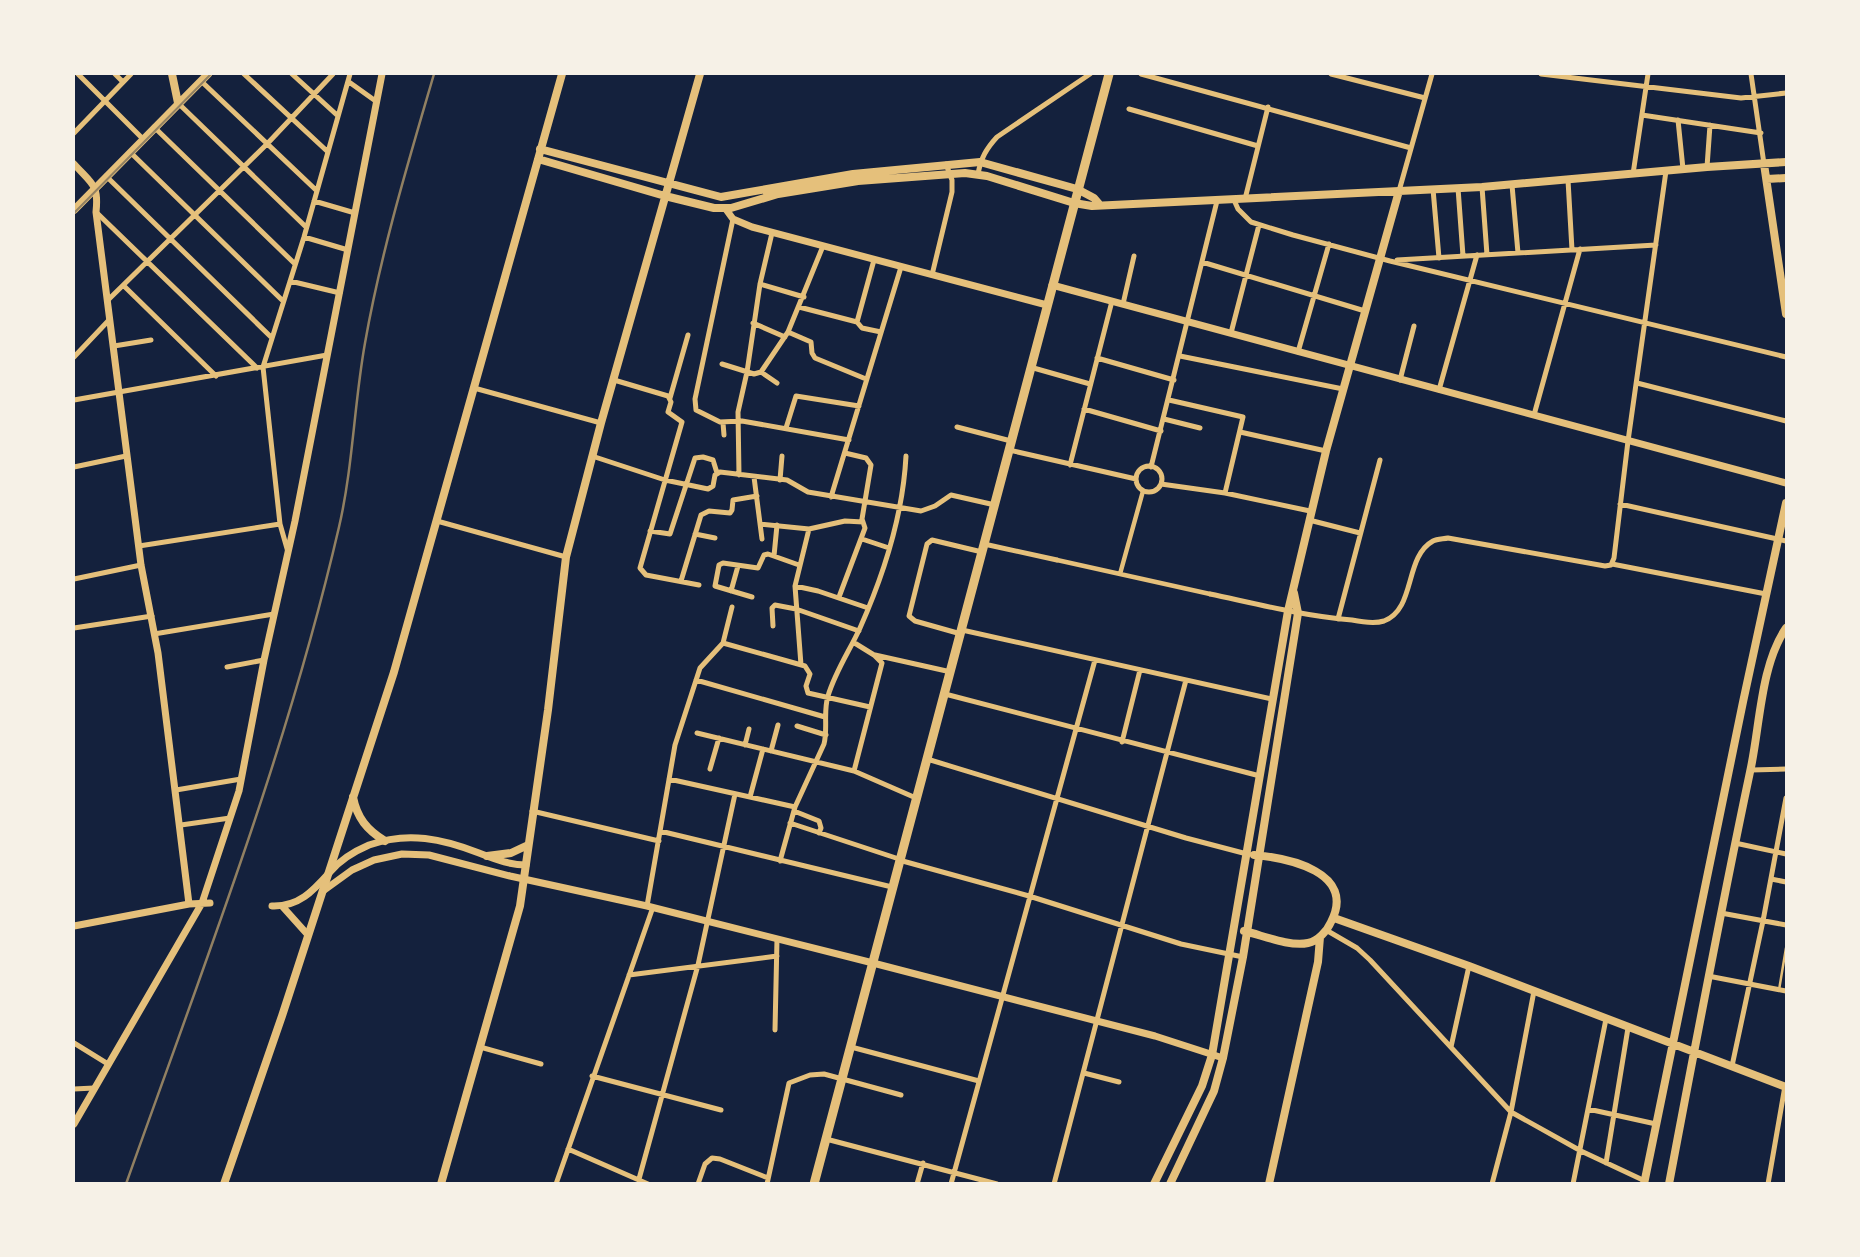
<svg xmlns="http://www.w3.org/2000/svg" width="1860" height="1257" font-family="'Space Grotesk',sans-serif">
	<style>
		.lines { fill: none; stroke-linecap: round; stroke-linejoin: round }
		.service { stroke: #e5c07b; stroke-width: 2.5 }
		.pedestrian { stroke: #e5c07b; stroke-width: 4.5 }
		.minor { stroke: #e5c07b; stroke-width: 5 }
		.tertiary { stroke: #e5c07b; stroke-width: 7 }
		.secondary { stroke: #e5c07b; stroke-width: 8 }
		.primary { stroke: #e5c07b; stroke-width: 9 }
		.tram { stroke: #918062; stroke-width: 2 }
		.rail { stroke: #918062; stroke-width: 2.5 }
	</style>
	<rect width="100%" height="100%" fill="#14213d"/>
	<g class="lines">
		<!-- service -->
		<path class="service" d="M1779,990L1786,948"/>
		<!-- pedestrian -->
		<path class="pedestrian" d="M1057,560L1210,594
			M1120,574L1143,491"/>
		<!-- minor -->
		<path class="minor" d="M78,74L143,139
			M115,74L123,82
			M244,74L328,152
			M292,74L338,116
			M1141,74L1411,148
			M1331,74L1425,98
			M1541,74L1741,98L1786,93
			M1751,74L1764,164
			M201,81L317,191
			M349,82L377,102
			M178,103L306,227
			M1129,109L1258,146
			M1642,115L1761,133
			M1678,120L1683,169
			M154,127L295,264
			M74,133L131,74
			M130,152L283,301
			M1707,167L1710,125
			M978,174C981,158 986,149 997,137L1090,74
			M1633,174L1648,74
			M106,176L271,337
			M1568,180L1572,250
			M1512,185L1518,253
			M1482,187L1487,255
			M1458,188L1463,256
			M1433,189L1439,258
			M1399,191L1432,74
			M1245,199L1268,107
			M1234,200L1238,209L1251,222L1293,235L1390,261L1786,357
			M314,201L355,213
			M96,212L257,368
			M733,219L695,399L696,410L720,422L742,421L849,440
			M304,237L348,250
			M874,260L857,322L862,328L881,332
			M1397,260L1656,245
			M1202,262L1365,311
			M932,275L952,192V180L946,164
			M290,281L340,293
			M760,284L804,297
			M124,286L216,376
			M107,301L267,144L333,74
			M1123,304L1134,256
			M799,307L857,322
			M753,323L785,337
			M788,332L811,342L812,353L815,358L866,379
			M1231,333L1259,225
			M114,346L151,340
			M1298,352L1329,244
			M1180,356L1343,389
			M74,357L109,320
			M1097,358L1174,380
			M722,364L754,374L761,372L788,332L823,246
			M1030,367L1090,384
			M761,372L777,383
			M614,380L668,396L671,402L668,412L682,422L640,568L646,575L699,585
			M1400,380L1414,326
			M1637,383L1786,421
			M474,388L601,423
			M1439,390L1477,255
			M670,398L688,335
			M74,400L327,355
			M1169,400L1243,417L1225,493
			M1084,409L1161,431
			M1534,415L1580,249
			M1164,419L1200,428
			M723,423L724,435
			M957,427L1011,441
			M786,428L796,396L859,406
			M1240,432L1326,451
			M1009,450L1136,479
			M592,456L665,480L708,489L713,486L715,475L720,472L787,480L808,492L921,511L935,506L951,495L995,505
			M1070,465L1112,301
			M1136 479a13 13 0 1 1 26 0a13 13 0 1 1-26 0Z
			M74,467L126,456
			M1151,467L1217,201
			M739,475L738,412L747,372L760,284L772,233
			M754,477L762,539
			M780,480L782,456
			M1161,484L1225,493L1310,511
			M831,497L901,267
			M1620,504L1786,541
			M1309,520L1360,533
			M437,521L566,557
			M760,524L809,529L845,521L863,522
			M650,531L670,534L695,458L703,457L713,460L717,473
			M695,534L715,538
			M862,539L889,548
			M984,544L1057,560
			M139,546L280,524
			M288,552L280,524L263,367L304,237L350,74
			M774,556L777,525
			M1612,564L1766,594
			M74,579L141,565
			M681,581L701,515L709,511L730,513L732,510L733,500L757,496
			M795,586L818,591L868,608
			M731,591L738,566
			M1210,594C1257,604 1304,616 1352,620C1362,622 1374,624 1384,621C1416,609 1404,557 1433,541C1437,539 1444,539 1448,538L1605,566L1611,565L1614,558L1628,441L1666,171
			M752,597L715,586L719,565L723,563L758,568L764,555L768,554L799,565
			M839,597L865,528L862,519L871,465L866,458L845,453
			M1338,619L1380,460
			M773,626L772,608L775,605L796,609L859,631
			M74,628L152,616
			M962,630L1272,699
			M154,634L274,614
			M961,634L915,621L909,616L927,544L932,540L982,552
			M853,642L874,655L882,663L854,771
			M723,643L805,666L810,674L806,686L808,693L870,707
			M875,655L951,672
			M801,665L795,586L809,529
			M227,667L264,660
			M696,680L825,717
			M945,694L1260,776
			M797,726L826,735
			M697,733L854,771L916,798
			M1122,742L1140,670
			M745,745L749,729
			M771,751L778,725
			M927,759L1186,838L1247,854
			M710,769L719,738
			M1751,770L1786,769
			M669,779L795,807
			M176,790L241,779
			M750,797L763,749
			M532,811L659,841
			M794,811L819,821L821,828L819,833
			M790,823L899,859
			M181,825L230,818
			M660,831L892,887
			M1735,843L1786,854
			M899,860L1029,896L1181,944L1243,957
			M780,861L795,807L824,744C828,728 823,712 828,696C835,672 850,650 860,628C884,574 903,514 906,456
			M1771,879L1786,882
			M647,906L675,745L700,668L723,643L732,607
			M1721,913L1786,925
			M1326,930L1357,948L1370,960L1511,1112L1581,1151L1645,1181
			M629,975L777,956
			M1708,976L1786,991
			M775,1030L777,939
			M74,1043L108,1064
			M480,1047L541,1064
			M851,1047L979,1081
			M1451,1047L1469,966
			M1732,1066L1763,921L1786,798
			M1084,1073L1119,1082
			M592,1076L721,1110
			M74,1089L94,1088
			M1588,1109L1656,1124
			M826,1139L997,1184
			M568,1149L648,1184
			M1606,1163L1628,1028
			M639,1179L698,965L735,794
			M556,1184L653,907
			M698,1184L705,1164L712,1158L720,1159L768,1178
			M767,1184L789,1083L810,1075L824,1074L901,1095
			M917,1184L923,1163
			M951,1184L1095,660
			M1054,1184L1186,680
			M1492,1184L1511,1112L1534,991
			M1573,1184L1606,1019
			M1768,1184L1785,1086"/>
		<!-- tertiary -->
		<path class="tertiary" d="M74,164C92,184 99,184 96,212L141,565L158,653L189,904
			M725,208L733,219L752,227L1047,305
			M1052,285L1786,483
			M323,891L352,870L374,860L402,854L429,855L510,876L647,906L873,963L1155,1036L1223,1058
			M272,906C299,907 313,891 330,872C340,860 355,851 369,845C408,831 443,839 479,853C495,859 509,865 526,865
			M282,906L308,935
			M74,926L189,904L210,903
			M74,1124L202,903L239,791L264,660L295,521L382,74"/>
		<!-- secondary -->
		<path class="secondary" d="M172,74L178,103
			M540,149L721,197L853,174L980,162L1077,189L1094,198L1100,205
			M538,159L665,196L714,208H731L778,194L858,181L965,173L987,176L1074,203L1092,206L1482,187L1707,167L1786,162
			M1764,164L1786,314
			M1767,179L1786,178
			M74,210L208,74
			M353,797C357,818 367,830 385,841
			M487,856L511,853L528,845
			M1334,918L1469,966L1786,1087
			M1244,931C1262,935 1289,947 1308,943C1318,941 1327,931 1331,922C1357,872 1288,858 1254,855
			M224,1184L282,1016L394,672L562,74
			M441,1184L520,906L548,710L566,557L601,423L700,74
			M1154,1184L1202,1086L1212,1055L1288,611L1326,451L1399,191
			M1170,1184L1214,1091L1223,1058L1243,957L1298,613L1294,593
			M1269,1184L1318,962L1320,937
			M1644,1184L1743,702L1786,503
			M1669,1184C1695,1046 1721,909 1750,772C1760,728 1760,666 1786,628"/>
		<!-- primary -->
		<path class="primary" d="M814,1184L1109,74"/>
		<!-- tram -->
		<path class="tram" d="M74,213L211,74"/>
		<!-- rail -->
		<path class="rail" d="M126,1184C203,967 287,752 339,527C353,467 354,404 365,343C381,252 408,163 434,74"/>
	</g>
	<!-- border -->
	<rect width="1860" height="1257" fill="none" stroke="#f6f1e7" stroke-width="150"/>
</svg>
